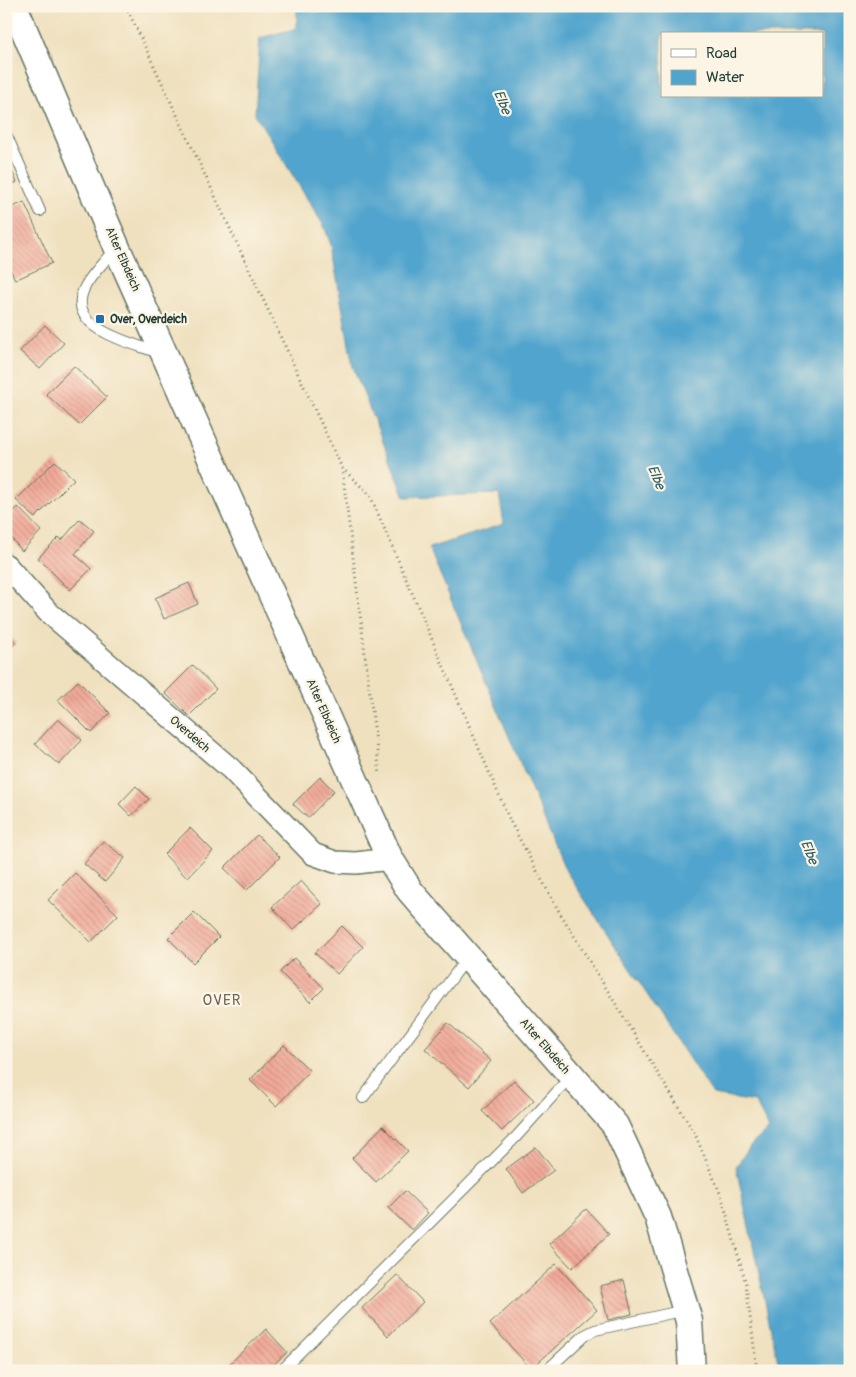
<svg xmlns="http://www.w3.org/2000/svg" width="856" height="1377" font-family="Pangolin,sans-serif">
	<style>
		.water { fill: #51a4cd; stroke: #387080; fill-rule: evenodd }
		.building { fill: url(#building-back-hatch) }
		.lines { fill: none; stroke-linecap: round; stroke-linejoin: round }
		.service-casing { stroke: #687664; stroke-width: 12 }
		.minor-casing { stroke: #687664; stroke-width: 24 }
		.tertiary-casing { stroke: #687664; stroke-width: 29 }
		.path { stroke: #687664; stroke-width: 3; stroke-dasharray: 1 4; stroke-linecap: butt }
		.service { stroke: #fff; stroke-width: 10 }
		.minor { stroke: #fff; stroke-width: 21 }
		.tertiary { stroke: #fff; stroke-width: 26 }
		.poi-dot { fill: #1f6fb2; stroke: #fcf5e5; stroke-width: 2 }
		.labels { text-anchor: middle; stroke-width: 4.5; stroke-linejoin: round; paint-order: stroke }
		.street-label { font-size: 12px; fill: #1f3d34; stroke: #fcf5e5 }
		.poi-label { font-size: 12px; font-weight: bold; fill: #1f3d34; stroke: #fcf5e5; text-anchor: start }
		.water-label { font-size: 14px; font-style: italic; fill: #2e5c62; stroke: #fcf5e5 }
		.quarter-label { font-size: 15px; letter-spacing: 1px; fill: #696357; stroke: #fcf5e5 }
	</style>
	<defs>
		<pattern id="building-back-hatch" width="6" height="6" patternUnits="userSpaceOnUse" patternTransform="scale(1.25)"><rect width="6" height="6" fill="#f3aa99"/><path d="M-1 5l2 2M0 0l6 6M5-1l2 2" fill="none" stroke="#c48c7e"/></pattern>
	</defs>
	<rect width="100%" height="100%" fill="#fcf5e5"/>
	<filter id="ink" filterUnits="userSpaceOnUse"><feTurbulence type="fractalNoise" baseFrequency=".02" numOctaves="2"/><feDisplacementMap in="SourceGraphic" scale="10" xChannelSelector="R" yChannelSelector="G"/><feConvolveMatrix kernelMatrix="1 2 1 2 8 2 1 2 1" color-interpolation-filters="sRGB"/></filter>
	<filter id="wash" filterUnits="userSpaceOnUse"><feTurbulence type="fractalNoise" baseFrequency=".0096" numOctaves="4" result="noise"/><feDisplacementMap in="SourceGraphic" scale="20" xChannelSelector="R" yChannelSelector="G"/><feGaussianBlur stdDeviation="1.12" result="paint"/><feColorMatrix in="noise" values="0 0 0 0 0 0 0 0 0 0 0 0 0 0 0 0 0 1.4 0 .05"/><feComposite in="paint" operator="in"/></filter>
	<g filter="url(#wash)">
		<rect width="100%" height="100%" fill="#efe0be"/>
		<!-- water -->
		<path class="water" d="M297,6H850V1371H780L736,1167L750,1146L769,1129L755,1102L713,1095L566,871L429,548L504,524L499,494L405,497L353,367L331,245L324,226L255,114L260,38L297,28ZM662,34H822V96H662Z"/>
		<g id="blocks">
			<!-- building -->
			<path class="building" d="M6,159L17,182L6,187Z
				M24,202L52,263L15,280L6,259V210Z
				M45,325L64,343L40,369L20,351Z
				M74,366L107,397L79,425L46,394Z
				M55,461L74,479L35,518L16,500Z
				M18,507L41,531L22,551L6,532V519Z
				M80,519L94,531L75,554L91,569L70,590L38,558L59,537L62,540Z
				M189,583L198,604L164,619L155,598Z
				M6,632L16,643L6,651Z
				M193,665L216,689L189,716L165,693Z
				M78,681L110,713L91,733L58,700Z
				M58,719L82,740L59,765L35,744Z
				M320,777L334,791L308,818L293,804Z
				M136,786L149,799L131,816L119,804Z
				M190,828L213,851L187,878L164,854Z
				M257,835L280,857L247,890L224,868Z
				M103,841L125,858L105,882L84,864Z
				M75,873L118,915L91,942L48,900Z
				M301,881L322,904L293,930L272,907Z
				M194,912L219,937L193,963L168,938Z
				M342,926L363,947L337,974L315,953Z
				M294,958L324,988L310,1002L280,972Z
				M448,1023L491,1061L469,1087L425,1049Z
				M284,1045L310,1071L276,1106L250,1080Z
				M514,1080L534,1100L502,1131L482,1111Z
				M383,1126L408,1151L376,1182L352,1158Z
				M536,1147L554,1170L523,1193L506,1169Z
				M405,1191L428,1213L412,1230L388,1208Z
				M586,1209L609,1234L572,1268L549,1244Z
				M556,1264L597,1310L531,1369L490,1324Z
				M397,1275L423,1302L388,1336L362,1308Z
				M624,1280L632,1314L608,1320L600,1286Z
				M266,1329L287,1352L267,1371H222Z"/>
		</g>
	</g>
	<g filter="url(#ink)">
		<use href="#blocks" fill-opacity="0" stroke="#687664" stroke-width="1"/>
		<g class="lines">
			<!-- service casing -->
			<g class="service-casing">
				<path id="service" d="M6,134L40,211
					M114,249C106,261 93,272 86,285C61,328 133,343 159,353
					M363,1098L467,958
					M281,1371L516,1137L571,1076
					M546,1371L585,1335L595,1330L685,1310"/>
			</g>
			<!-- minor casing -->
			<g class="minor-casing">
				<path id="minor" d="M6,565L48,612L231,769L313,854L335,862L356,863L390,859"/>
			</g>
			<!-- tertiary casing -->
			<g class="tertiary-casing">
				<path id="tertiary" d="M14,6L116,246L390,859L410,891L615,1125L658,1217L689,1321L692,1371"/>
			</g>
			<!-- path -->
			<path class="path" d="M126,6L342,468L380,775
				M342,468L370,495L511,823L557,908L695,1134L722,1198L746,1284L757,1371"/>
			<!-- service -->
			<use href="#service" class="service"/>
			<!-- minor -->
			<use href="#minor" class="minor"/>
			<!-- tertiary -->
			<use href="#tertiary" class="tertiary"/>
		</g>
	</g>
	<!-- markers -->
	<rect class="poi-dot" x="95" y="314" width="10" height="10" rx="2.5"/>
	<g class="labels">
		<!-- street labels -->
		<g class="street-label">
			<text transform="translate(123 259) rotate(66)" y="4">Alter Elbdeich</text>
			<text transform="translate(324 711) rotate(66)" y="4">Alter Elbdeich</text>
			<text transform="translate(190 734) rotate(41)" y="4">Overdeich</text>
			<text transform="translate(545 1046) rotate(49)" y="4">Alter Elbdeich</text>
		</g>
		<!-- poi labels -->
		<g class="poi-label">
			<text x="110" y="323">Over, Overdeich</text>
		</g>
		<!-- water labels -->
		<g class="water-label">
			<text transform="translate(503 102) rotate(68)" y="5">Elbe</text>
			<text transform="translate(657 477) rotate(68)" y="5">Elbe</text>
			<text transform="translate(810 852) rotate(68)" y="5">Elbe</text>
		</g>
		<!-- quarter labels -->
		<g class="quarter-label">
			<text x="222" y="1005">OVER</text>
		</g>
	</g>
	<!-- margin -->
	<rect width="856" height="1377" fill="none" stroke="#fcf5e5" stroke-width="25"/>
	<!-- legend -->
	<rect x="661" y="32" width="162" height="65" fill="#fcf5e5" stroke="#a4ab9e"/>
	<rect x="671" y="49" width="25" height="8" fill="#ffffff" stroke="#a4ab9e"/>
	<text x="706" y="58" font-size="15" fill="#1f3d34">Road</text>
	<rect x="671" y="70" width="25" height="15" fill="#51a4cd" stroke="#a4ab9e"/>
	<text x="706" y="82" font-size="15" fill="#1f3d34">Water</text>
</svg>
